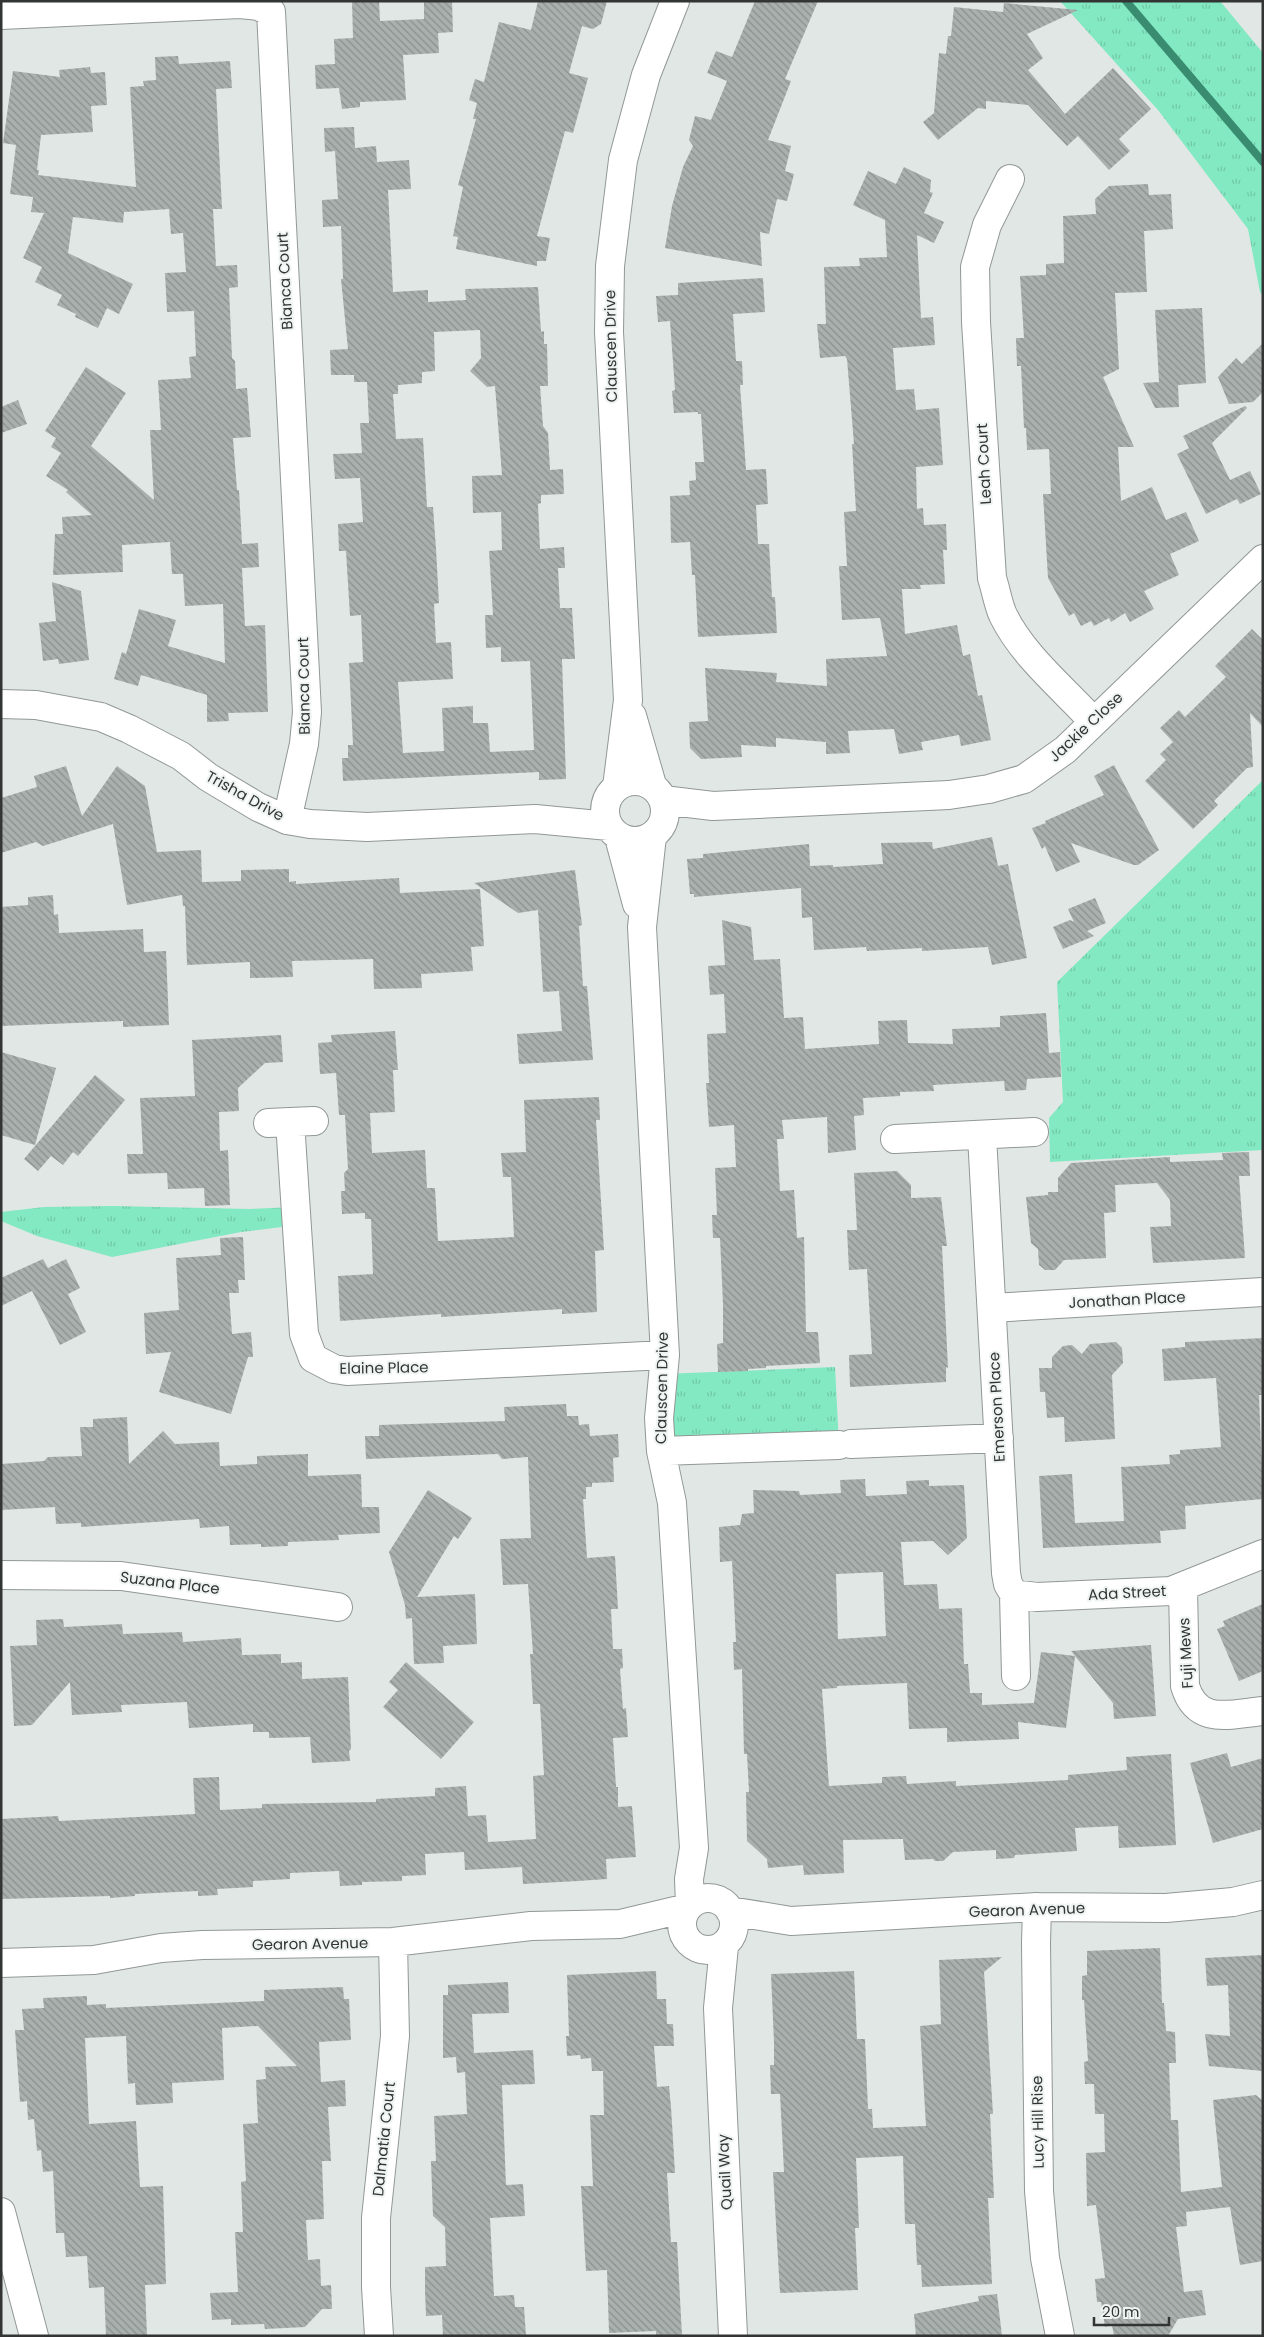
<svg xmlns="http://www.w3.org/2000/svg" width="1264" height="2337" font-family="Poppins,sans-serif">
	<style>
		.park { fill: url(#park-tufts) }
		.lines { fill: none; stroke-linecap: round; stroke-linejoin: round }
		.stream { stroke: #3a8c71; stroke-width: 8 }
		.building { fill: url(#building-back-hatch); fill-rule: evenodd }
		.street-casing { stroke: #919895; stroke-width: 30 }
		.street { stroke: #fff; stroke-width: 28 }
		.labels { text-anchor: middle; stroke-width: 4; stroke-linejoin: round; paint-order: stroke }
		.street-label { font-size: 15px; fill: #323534; stroke: #eef4f1 }
	</style>
	<defs>
		<pattern id="park-tufts" width="24" height="20" patternUnits="userSpaceOnUse" patternTransform="scale(1.25)"><rect width="24" height="20" fill="#82e9c2"/><path d="M3 7l-1-3M5 7V3M7 7l1-3M15 17l-1-3M17 17v-4M19 17l1-3" fill="none" stroke="#71c8a7"/></pattern>
		<pattern id="building-back-hatch" width="6" height="6" patternUnits="userSpaceOnUse" patternTransform="scale(1.25)"><rect width="6" height="6" fill="#a9b0ad"/><path d="M-1 5l2 2M0 0l6 6M5-1l2 2" fill="none" stroke="#8a908e"/></pattern>
	</defs>
	<rect width="100%" height="100%" fill="#e0e7e4"/>
	<!-- park -->
	<path class="park" d="M1060,1H1220L1263,53V295L1260,292L1248,229L1158,110Z
		M1263,780V1150L1050,1162L1049,1118L1063,1102L1057,982Z
		M113,1206L249,1209L296,1207L297,1225L241,1232L112,1257L37,1236L1,1221V1212L44,1207Z
		M835,1367L839,1445L661,1451L663,1374Z"/>
	<g class="lines">
		<!-- stream -->
		<path class="stream" d="M1126,1L1263,162"/>
	</g>
	<!-- building -->
	<path class="building" d="M352,1H379L380,21L424,19V2L452,1L453,32L438,33L439,53L403,55L406,100L360,102V107L342,109L339,88L316,89L315,65L335,64L334,39L353,38Z
		M538,1H607L601,24L593,29L582,26L569,73L588,78L573,133L565,131L537,236L550,238L546,261H537V266L456,249L458,237L453,236L463,187L458,185L476,119H473L477,103L469,100L475,79L484,82L499,22L531,30Z
		M755,1H818L785,79L791,81L768,140L791,146L785,171L794,174L787,201L777,199L769,234L760,232L762,266L665,248L672,206L683,167L693,146L689,140L695,116L711,120L727,81L707,73L716,51L732,57Z
		M1004,3L1078,10L1027,34L1043,58L1028,70L1065,114L1113,68L1151,109L1119,139L1130,151L1109,170L1078,136L1067,146L1028,105L986,101V109L978,108L938,140L923,122L934,113L939,53L946,54L948,36H951L954,7L1003,12Z
		M178,56L179,64L230,61L232,88L216,89L222,209H213L216,266L237,265L238,287L229,288L232,358L235,361L236,389L247,388L251,437L233,438L237,490H239L242,544L258,543L259,567L242,568L245,626L265,625L268,712L228,713L229,721L207,722V695L141,675L138,686L114,679L122,652L126,654L139,609L176,620L168,646L225,663L223,604L185,606L183,574H172L170,542L122,545L123,572L53,575L55,534H63L62,517L92,515L66,492L68,490L46,476L61,453L51,447L56,438L45,431L86,367L126,393L91,446L154,500L150,430H161L158,380L191,378L189,357L196,356L194,311L167,312L165,273L186,272L183,233L171,234L169,209L124,212L123,223L73,217L68,253L133,284L119,314L107,308L98,328L75,317L76,314L57,305L62,295L35,282L42,267L23,258L44,213L31,212L33,197L10,194L16,145L3,143L13,71L60,77L59,70L90,67L91,73L105,72L107,105L91,106L93,132L41,135L37,170H39L38,175L136,187L130,87L144,86L143,81L156,80L155,57Z
		M354,127L355,148L376,146L377,162L409,160L411,189L388,190L393,292L428,290V302L466,300L465,289L538,287L541,332L544,331V344H547L548,386H540L543,426L548,433L550,470L563,469L564,494L541,495V503L538,504L540,549L564,547L565,568H558L560,608H572L575,659H562L566,779L539,780V772L343,781L342,758H348V745H353L349,663L363,662L361,615L350,616L346,551H339L338,524L363,522L360,478L335,479L333,454L362,453L360,423H369L367,382H354V375H331L330,350L348,349L341,279H343L341,226L323,227L322,200L338,199L335,151L325,152L324,128ZM480,330L481,358L470,371L487,387L495,386L502,475L472,476L473,513L501,512L502,550L489,551L493,615H485L486,648L501,647V662L530,661L534,750L490,752L488,723H473V706L442,708L444,751L403,753L398,682L453,679L451,642L436,643L434,604L439,603L436,549L433,507H427L423,438L396,439L393,394H398V385L422,383V372L435,371L434,332Z
		M904,167L931,180L930,192L933,193L924,213L944,222L934,243L917,235L921,318L933,317L935,345L893,348L896,390L914,389L916,410L939,408L943,465L916,467L917,509L923,508L924,525L946,524L947,550H943L945,584L920,585L921,589H902L905,634L957,625L963,656L970,654L978,696L982,695L991,740L961,746L959,735L921,742L923,750L899,754L894,729L848,731L850,753L826,754V742L776,738V747L741,745L742,757L701,759L690,748L689,722L708,721L705,668L777,673L776,682L827,686L826,659L887,656L880,618L842,620L839,566H847L844,512L856,511L852,444H854L847,359L845,356L820,358L817,324H826L824,267L860,266L859,258L887,257L885,220L853,205L868,171L896,184Z
		M1148,184L1149,195L1171,194L1173,229L1144,231L1147,292L1115,293L1119,369L1103,377L1134,447H1118L1121,501L1152,487L1166,520L1186,512L1199,541L1170,554L1179,575L1144,591L1154,609L1130,622L1125,613L1111,622L1109,618L1094,626L1091,621L1081,626L1074,613L1069,616L1048,578L1043,494H1051L1049,449L1027,450L1026,428H1024L1021,366H1017L1016,338H1024L1020,276L1046,275V264L1064,263L1063,216L1096,214L1095,199L1109,186Z
		M763,278L765,312L733,314L736,361H742L743,385H740L746,470L766,469L768,504L756,505L758,544H769L772,597H775L777,633L698,637L695,575H692L690,542L671,543L670,496L690,495L689,481L696,480L695,462H704L701,414H698V412L674,413L672,391L675,390L670,321L658,322L656,296L678,295V283Z
		M1202,308L1206,383L1178,385L1179,407L1155,408L1143,383L1159,382L1155,310Z
		M1263,343V392L1253,402L1229,404L1218,377L1236,358L1242,364Z
		M18,400L27,424L1,433V407Z
		M1245,406L1247,408L1212,443L1230,480L1250,471L1261,494L1240,504L1237,499L1206,514L1177,454L1189,448L1183,436Z
		M52,582L81,591L89,660L59,664L58,659L43,661L39,623L56,621Z
		M1252,629L1263,640V727L1250,713L1253,767L1247,768L1214,801L1218,805L1193,829L1145,781L1166,760L1160,754L1173,742L1160,728L1179,710L1185,717L1226,677L1215,666Z
		M1114,765L1159,850L1138,865H1134L1071,843L1080,862L1056,872L1045,846L1042,849L1032,828L1046,823L1045,821L1104,795L1094,776Z
		M66,766L82,816L117,766L145,786L157,852L201,850L202,882L241,881V870L289,869V882L296,881V884L399,878L400,893L480,889L484,946L471,947L473,971L421,974L422,988L374,989L373,959L292,961L293,977L250,978V962L187,965L185,906H183L182,895L127,905L113,824L43,846L36,842L1,853V798L37,787L34,776Z
		M992,837L998,866L1008,864L1027,958L992,965L988,947L922,951V948L867,951L866,947L814,950L812,917L802,918L801,888L694,897V894H690L687,859L703,858V854L809,844L810,866L833,865V867L883,864L881,843L932,842L933,849Z
		M575,870L582,925L579,926L583,986H587L593,1060L519,1064L517,1034L562,1031L559,991L543,992L538,910L518,913L474,883Z
		M53,895L54,915L58,914L59,933L143,929L144,952L166,951L169,1025L123,1027V1021L1,1026V907L28,905V897Z
		M1095,898L1106,923L1087,931L1094,936L1063,949L1053,927L1070,920L1074,922L1068,909Z
		M722,920L751,927L754,960L780,959L784,1018L803,1017L805,1049L879,1044L878,1021L907,1020L908,1043L953,1044L952,1029L1000,1027V1016L1046,1013L1049,1053L1060,1052L1061,1077L1027,1079L1026,1090L1005,1091L1004,1081L933,1085L934,1091L900,1092V1096L863,1098L864,1115L854,1116L856,1150L828,1153L827,1117L782,1120L784,1139H777L780,1191L794,1190L797,1238L804,1237L806,1332H818L820,1363L766,1366V1368L748,1369V1371L718,1372L717,1344L723,1343V1304L720,1238H713L712,1215H717L715,1168L736,1167L734,1125L709,1127L706,1083H709L707,1034L726,1033L724,994L710,995L708,966L725,965Z
		M395,1031L398,1070H393L395,1112L370,1113L372,1153L425,1150L427,1188H435L438,1241L514,1237L511,1177H503L501,1153L526,1152L524,1100L599,1097L600,1120H596L604,1250L595,1251L597,1312L562,1314V1309L441,1317V1314L340,1321L338,1276L373,1274L371,1219H365V1213L342,1214L341,1191H345L344,1173L348,1169L345,1115H339L336,1073L320,1074L318,1043L332,1042L331,1035Z
		M281,1035L283,1062L265,1063L238,1088L239,1111L219,1112L220,1151L228,1150L230,1205L205,1206L204,1188L168,1189L167,1173L128,1174L127,1154H143L140,1098L195,1096L192,1040Z
		M1,1052L56,1068L35,1145L1,1135Z
		M95,1075L125,1100L78,1156L73,1152L63,1165L51,1156L38,1171L24,1159Z
		M1249,1152L1250,1176H1239L1245,1258L1153,1263L1150,1227L1171,1226L1170,1200L1157,1183L1115,1185L1116,1212L1104,1213L1106,1258L1064,1260L1055,1270H1045L1039,1265L1038,1249L1031,1243L1026,1197L1048,1195V1192H1058V1178L1071,1163L1170,1157V1162L1223,1160L1222,1153Z
		M897,1171L911,1185V1198L941,1197L947,1246H942L948,1368L946,1367V1382L850,1387L849,1355L872,1354L867,1269L849,1270L847,1230H857L854,1173Z
		M243,1237L245,1280H238L239,1293H229L232,1334L251,1332L253,1357H248L231,1414L159,1392L171,1352L146,1354L144,1313L179,1310L176,1258L221,1255L220,1238Z
		M43,1259L48,1268L66,1259L80,1288L68,1294L86,1332L60,1345L32,1291L1,1306V1278Z
		M1263,1338V1395H1259L1263,1499L1185,1506L1186,1529L1160,1531L1161,1543L1043,1548L1039,1476L1072,1474L1075,1523L1124,1521L1121,1467L1170,1464L1169,1455L1180,1454V1450L1221,1447L1216,1378L1164,1381L1162,1349L1185,1347V1342Z
		M1116,1342L1122,1348L1123,1363L1112,1375L1115,1439L1065,1442L1064,1417L1047,1418L1045,1392H1040L1039,1368H1052V1357L1063,1346L1072,1345L1082,1354L1090,1344Z
		M566,1404L567,1416H578L579,1425L589,1424L590,1436L618,1434L619,1457L613,1458L614,1482L592,1483V1487H586V1499H583L587,1558L615,1556L618,1609H611L613,1649H622L623,1668L620,1669L623,1709L626,1708L628,1737L613,1738L616,1787H618V1807L632,1806L636,1857L606,1859L607,1879L578,1881L523,1884L522,1867L465,1870L464,1852L425,1854L426,1875L402,1876V1881L362,1882V1885L340,1886L339,1871L290,1873V1879L253,1881V1887L217,1889L218,1895L198,1896V1891L135,1894V1896L110,1898V1896L1,1899V1819L58,1816L59,1821L195,1814L193,1778L219,1777L220,1810L262,1808V1804L376,1802V1799L435,1796V1788L466,1786L468,1816L486,1815L488,1842L536,1839L533,1776L544,1775L540,1704H533L530,1654H533L528,1584L503,1585L500,1539L531,1538L528,1457L502,1459L498,1454L366,1459L365,1436H379V1425L505,1421L504,1407Z
		M127,1417L129,1464L163,1431L175,1444L219,1442L220,1466L257,1464V1456L308,1454V1476L361,1474L362,1507H379L380,1533L338,1535L339,1540L288,1542V1546L261,1547V1544L230,1545L229,1526L200,1528L199,1519L81,1527V1523L56,1524L55,1507L1,1510V1464L44,1461L48,1457L82,1456L80,1427H93V1419Z
		M865,1479L866,1496L907,1494L906,1481L929,1480V1486L964,1485L967,1538L948,1555L933,1541L901,1542L904,1585L937,1584L939,1609L962,1608L964,1664H968L970,1693H982V1705L1034,1703L1041,1652L1075,1656L1066,1728L1018,1722L1019,1739L947,1742V1728L909,1729L907,1683L837,1686V1688L822,1689L829,1786L882,1783V1777L906,1776L907,1784L956,1781V1786L1068,1780V1775L1127,1770L1126,1757L1171,1754L1176,1845L1119,1848L1118,1826L1075,1828L1077,1851L1015,1855L1014,1858L996,1859V1850L953,1852L943,1861H935L933,1859L905,1860L903,1839L843,1840L844,1873L804,1875L803,1865L768,1868L767,1859L747,1841L746,1792H749L747,1754H744L742,1669L734,1670L733,1642H736L732,1561L720,1562L719,1527L740,1525L742,1514L754,1513L753,1490L799,1491L800,1495L841,1493L840,1480ZM883,1572L886,1636L838,1639L836,1574Z
		M428,1490L472,1518L458,1539L454,1536L417,1597L475,1594L477,1644L443,1646L444,1663L414,1664L412,1618L406,1619L405,1605L389,1552Z
		M1263,1604V1671L1239,1681L1217,1629L1225,1626L1223,1621Z
		M63,1619L64,1627L122,1624L123,1634L182,1632L183,1642L241,1638L242,1655L281,1654V1663L302,1662V1679L348,1677L351,1749L349,1751L350,1761L312,1763L310,1737L269,1738V1732H253V1724L189,1728L187,1702L121,1705L122,1712L72,1715L70,1682L32,1725L14,1726L10,1646L37,1645L36,1620Z
		M1151,1645L1156,1716L1114,1719L1113,1703L1071,1651Z
		M406,1662L474,1722L441,1759L383,1707L398,1690L389,1682Z
		M1227,1753L1231,1767L1263,1758V1829L1213,1843L1190,1763Z
		M1160,1948L1162,2003H1164L1166,2031L1175,2032L1176,2063H1169L1171,2120H1178L1181,2192L1222,2187L1213,2100L1256,2095L1263,2101V2261L1240,2265L1230,2207L1186,2212L1187,2226L1176,2227L1184,2292L1202,2290L1206,2315L1178,2319L1168,2336H1114L1112,2325L1105,2327L1101,2302H1097L1095,2279L1105,2278L1096,2205L1087,2206L1086,2153L1105,2152L1104,2114H1095L1094,2084H1085L1084,2062L1088,2061L1084,2000H1082V1976L1087,1975V1951Z
		M1263,1955V2071L1209,2066L1205,2034L1230,2036L1228,1985L1207,1986L1205,1958Z
		M1002,1957L984,1972L993,2114H990L994,2198H988L992,2284L922,2287L921,2265H917L915,2224H905L903,2156L856,2158L859,2228H855L858,2290L780,2293L773,2172H784L780,2094H771L770,2065H774V2042L771,1974L854,1971L857,2039H865L868,2109H872L873,2128L926,2126L920,2026L941,2024L939,1960Z
		M656,1971L657,1999H666L667,2024H673L674,2046H654L657,2087L669,2086L671,2107L675,2173H667L671,2242H677L682,2336H656V2331L609,2333L607,2270L586,2271L581,2186H593L590,2115H604L603,2071H592L591,2058L581,2059L580,2055L567,2056L566,2036H569L567,1975Z
		M508,1982L509,2013L472,2014L474,2053L533,2050L535,2084L502,2085L506,2185L523,2184L525,2216L490,2218L494,2296L514,2295L515,2307H524L526,2336H443L442,2315L426,2316L425,2291V2267L446,2266L445,2227L433,2216L431,2161H436L434,2116L467,2114L465,2072L457,2073L456,2057L443,2058V1995H448V1985Z
		M343,1987L344,1999H349L351,2040L319,2042L321,2082L345,2080L346,2106L328,2107L331,2161H322L324,2219L306,2220L308,2260L320,2259L321,2286L331,2285L332,2309H322L305,2327L265,2329L264,2324L231,2325V2319L212,2320L210,2293L238,2292L235,2232H243L241,2182L246,2181L243,2124L258,2123L256,2080L266,2079L265,2067L297,2066L258,2026L222,2028L224,2080L172,2083L173,2103L136,2105L135,2083L128,2084L126,2036L85,2038L89,2124L136,2121L140,2187L163,2186L166,2284L145,2285L147,2336H106L104,2287L89,2288L87,2256L66,2257L64,2233H56L53,2171L43,2172L41,2150L37,2151L34,2119L28,2120L27,2101L20,2102L15,2030H24L22,2009L44,2008L43,1998L87,1996V2005L106,2004V2008L264,2001V1990Z
		M997,2294L1002,2336H916L914,2314L979,2301L978,2296Z"/>
	<g class="lines">
		<!-- street casing -->
		<g class="street-casing">
			<path id="street" d="M1,15L240,4L258,6L271,12L307,712L304,744L287,820
				M1010,179L987,225L975,267L976,322L992,578C996,590 998,604 1003,615C1023,656 1063,688 1093,721
				M1,704L36,705L101,717L129,729L181,756L208,777L258,807L287,820L310,824L367,827L535,819L609,826
				M632,716L652,785
				M605 811a30 30 0 1 1 60 0a30 30 0 1 1-60 0Z
				M617,787L628,700L609,332L610,266L623,160L646,75L675,1
				M663,800L713,806L949,795L989,789L1024,779L1065,750L1263,559
				M652,836L642,927L665,1355L659,1418L661,1451L672,1503L694,1848L689,1879L690,1905
				M619,837L637,904
				M314,1121L290,1122L304,1334L313,1358L334,1369L347,1371L665,1355
				M268,1123L290,1122
				M982,1136L1006,1573L1008,1584L1014,1594L1016,1676
				M895,1139L1034,1132
				M992,1308L1263,1292
				M851,1444L999,1438
				M661,1451L839,1445
				M1,1575L121,1576L338,1607
				M1183,1588L1185,1686C1197,1726 1230,1714 1263,1711
				M1014,1594L1037,1597L1171,1591L1263,1554
				M682 1924a26 26 0 1 1 52 0a26 26 0 1 1-52 0Z
				M1037,1907L1036,1943L1039,2191L1045,2258L1060,2336
				M730,1911L791,1921L1037,1907L1166,1908L1233,1902L1263,1895
				M724,1946L718,2008L733,2336
				M1,1963L94,1960L161,1948L202,1945L393,1942L531,1926L620,1924L687,1908
				M1,2212L34,2336
				M379,2336L376,2287V2218L395,2036L393,1942"/>
		</g>
		<!-- street -->
		<use href="#street" class="street"/>
	</g>
	<g class="labels">
		<!-- street labels -->
		<g class="street-label">
			<text transform="translate(285 281) rotate(-93)" y="5">Bianca Court</text>
			<text transform="translate(611 346) rotate(-91)" y="5">Clauscen Drive</text>
			<text transform="translate(984 464) rotate(-93)" y="5">Leah Court</text>
			<text transform="translate(304 686) rotate(-91)" y="5">Bianca Court</text>
			<text transform="translate(1086 727) rotate(-43)" y="5">Jackie Close</text>
			<text transform="translate(245 796) rotate(29)" y="5">Trisha Drive</text>
			<text transform="translate(1127 1300) rotate(-3)" y="5">Jonathan Place</text>
			<text transform="translate(384 1368) rotate(-1)" y="5">Elaine Place</text>
			<text transform="translate(662 1388) rotate(-89)" y="5">Clauscen Drive</text>
			<text transform="translate(997 1407) rotate(-93)" y="5">Emerson Place</text>
			<text transform="translate(170 1583) rotate(7)" y="5">Suzana Place</text>
			<text transform="translate(1127 1593) rotate(-3)" y="5">Ada Street</text>
			<text transform="translate(1186 1653) rotate(-93)" y="5">Fuji Mews</text>
			<text transform="translate(1027 1910) rotate(-2)" y="5">Gearon Avenue</text>
			<text transform="translate(310 1944) rotate(-1)" y="5">Gearon Avenue</text>
			<text transform="translate(1038 2122) rotate(-91)" y="5">Lucy Hill Rise</text>
			<text transform="translate(384 2139) rotate(-84)" y="5">Dalmatia Court</text>
			<text transform="translate(725 2172) rotate(-93)" y="5">Quail Way</text>
		</g>
	</g>
	<!-- border -->
	<rect width="1264" height="2337" fill="none" stroke="#323534" stroke-width="5"/>
	<!-- scale -->
	<path d="M1094 2317v8h75v-8" fill="none" stroke="#323534" stroke-width="2.5"/>
	<text x="1102" y="2317" font-size="15" fill="#323534" stroke="#eef4f1" stroke-width="4" paint-order="stroke">20 m</text>
</svg>
